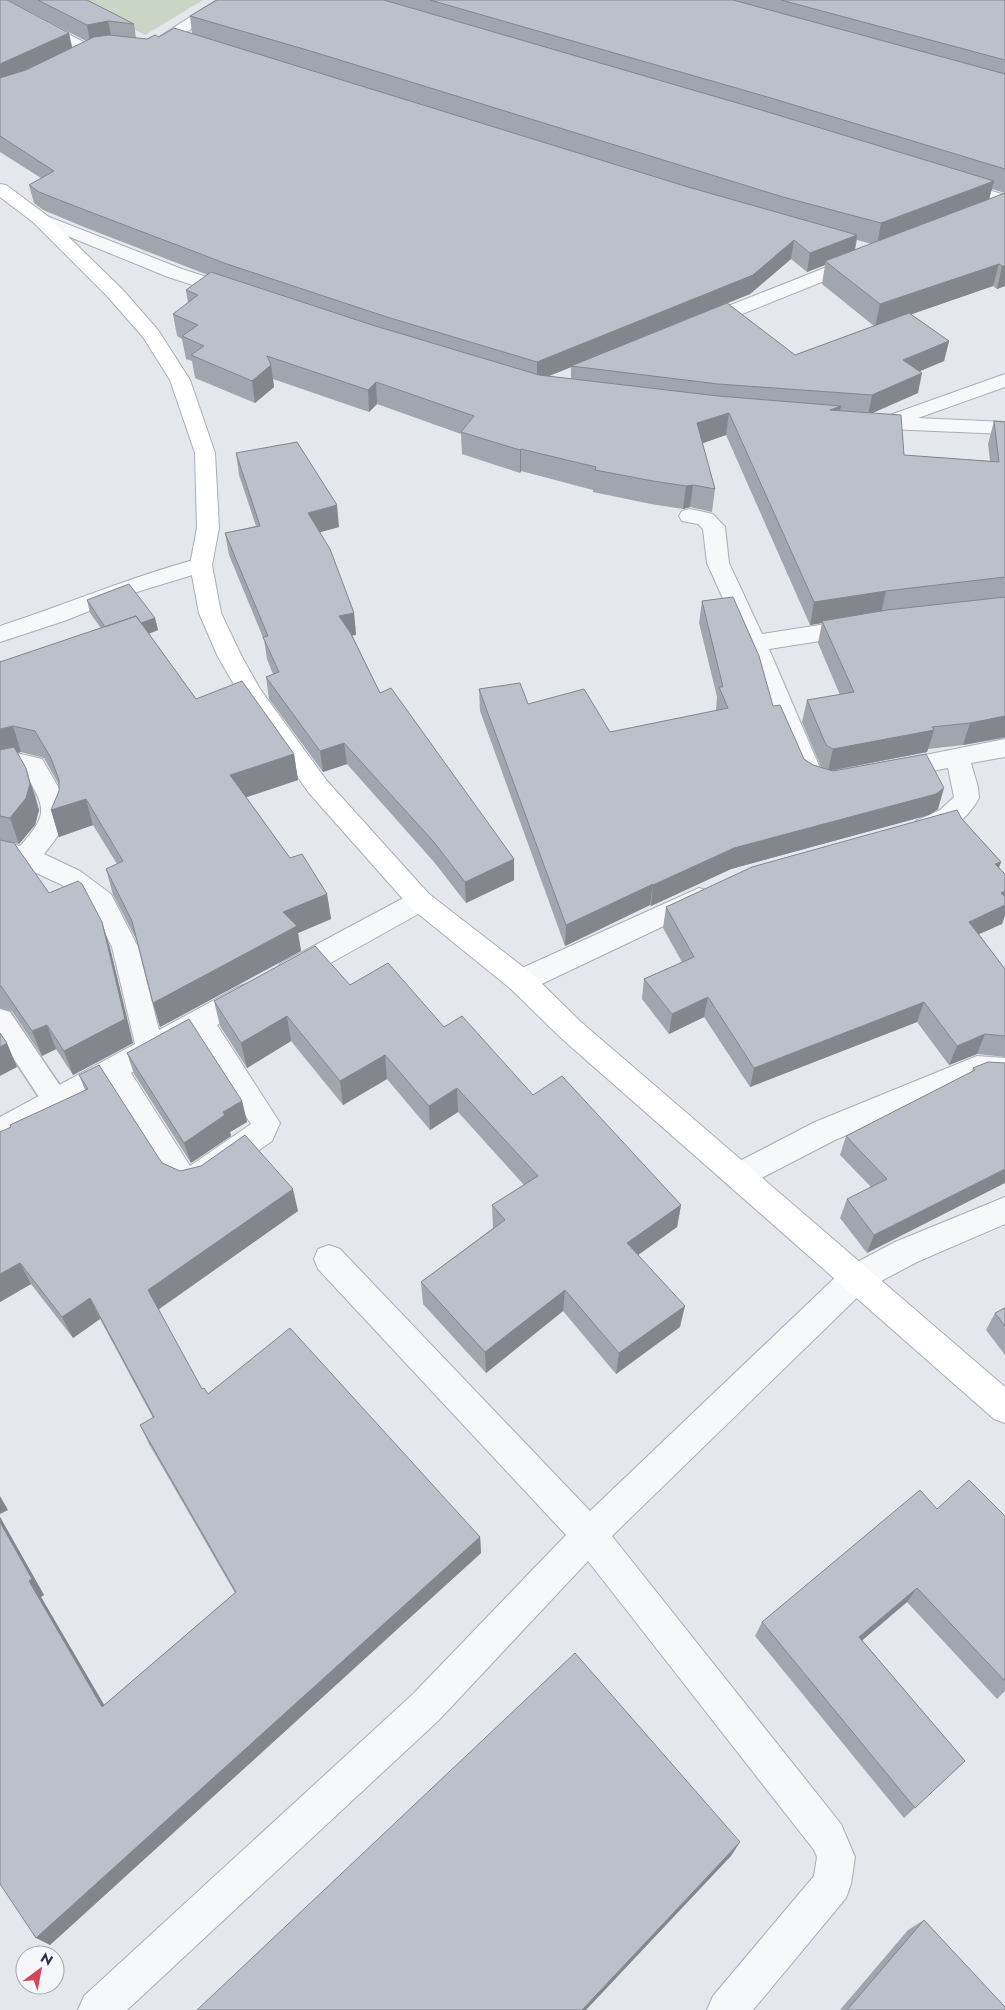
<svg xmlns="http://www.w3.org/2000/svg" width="1005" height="2010" font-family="Jost,sans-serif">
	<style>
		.green { fill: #c9d6c5 }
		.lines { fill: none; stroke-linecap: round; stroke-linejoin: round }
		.service-casing { stroke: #a9aeb7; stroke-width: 3 }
		.minor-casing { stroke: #a9aeb7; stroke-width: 2 }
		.secondary-casing { stroke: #a9aeb7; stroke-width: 2 }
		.service { fill: #f7f8fa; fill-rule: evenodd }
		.minor { fill: #f7f8fa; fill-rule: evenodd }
		.secondary { fill: #fff; fill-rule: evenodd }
		.wall { fill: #a1a5ae; fill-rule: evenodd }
		.shaded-wall { fill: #83868d }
		.building { fill: #bbc0ca; stroke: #83868d }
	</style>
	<rect width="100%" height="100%" fill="#e4e7ec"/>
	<!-- green -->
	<path class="green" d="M76,0H203L145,35Z"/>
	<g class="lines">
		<!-- service casing -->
		<g class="service-casing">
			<path id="service" d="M0,1009L10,1012L65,1093L69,1101L65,1109L56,1112L47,1109L0,1038Z"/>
		</g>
		<!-- minor casing -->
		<g class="minor-casing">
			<path id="minor" d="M0,0L5,1L95,48L97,51L95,54H83L0,10Z
				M217,0H235L155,53H143L141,50L143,47Z
				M953,179L1005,195V206L947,188L944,184L947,180Z
				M39,213L182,269L243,289L245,293L243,297L236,299L168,277L33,222L30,218L33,214Z
				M857,255L864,257L866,261L864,265L707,328L700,330L693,328L690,324L693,320Z
				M1005,374V387L918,418L1005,422V434L864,428L857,426L854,422L857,418L864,416L888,417L890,415Z
				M690,509L713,514L725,527L729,563L762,634L858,619L866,622L869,627L866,632L858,635L769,649L820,768L831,774L834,780L831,786C818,790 804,786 798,774L743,643L707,563L703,529L698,524L682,521L679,516L682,511Z
				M201,558L209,560L212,565L209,570L140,591L64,621L0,642V626C68,604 132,576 201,558Z
				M1005,739V757L971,763L978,787L979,798C968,819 941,842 916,835L912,828L916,821L940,810L954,797L948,768L894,778L885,775L882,769L885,763Z
				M21,754L42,759C66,801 80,812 44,854L80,871L111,894L138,947L159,1030L240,986L250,983L260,986L264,994L260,1002L217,1025L280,1123L272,1141L207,1187L187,1192L170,1184L108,1086L10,1140L0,1143V1117L135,1044L112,947L92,908L62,885L21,866L0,862V842L20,846C50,813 45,808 24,771L0,777V759ZM195,1038L251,1124L190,1166L131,1073Z
				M699,888L708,891L712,898L708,905L531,989L521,992L511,989L507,981L511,973Z
				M420,891L429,894L433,901L429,908L300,980L290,983L280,980L276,972L280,964L411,894Z
				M977,1056L1005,1058V1082L979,1080L835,1140L748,1185L738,1189L728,1185L723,1176L728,1167L815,1122Z
				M1005,1197V1224L917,1262L866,1289L612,1536L841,1824L855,1857L851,1884L846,1898L753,2010H707L713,1996L814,1876L817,1857L814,1850L588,1561L439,1720L127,2010H78L84,1996L413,1694L566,1535L318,1269L314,1259L318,1249L329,1245L340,1249L590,1511L844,1269L895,1242Z"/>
		</g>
		<!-- secondary casing -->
		<g class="secondary-casing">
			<path id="secondary" d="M0,184L6,185L45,214L122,289L158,330L190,380L215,453L219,528L212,565L221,613L242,657L260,689L327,781L429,894L531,973L581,1022L1005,1387V1423L994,1419L561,1038L511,989L411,908L309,793L243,700L218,657L199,613L190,565L197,528L195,453L170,380L143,337L108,297L33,222L0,197Z"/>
		</g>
		<!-- service -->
		<use href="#service" class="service"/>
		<!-- minor -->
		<use href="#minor" class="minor"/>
		<!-- secondary -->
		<use href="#secondary" class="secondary"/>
	</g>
	<!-- wall -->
	<path class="wall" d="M0,0L72,47L86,41L7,0H87L134,24L136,38L147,39L192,34L190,16L217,0H1005V193L992,189L989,199L1005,193V286L997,289L993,286L911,314L949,341L944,361L919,371L918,393L872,413L904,455L990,461L988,444L994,421L1005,422V738L963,745L928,749L927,752L831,771L938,809L929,815L731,869L651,906L650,905L565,946L480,711L479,689L528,704L610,732L716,711V709L717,697L699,623L702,601L773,706L804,759L813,765L824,769L821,767L802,722L807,700L840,695L818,643L822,623L810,625L726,435L702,443L715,489L712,512L690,507L683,509L651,504L593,492V490L521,471L520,473L462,454L461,434L377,404L369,412L273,379L274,387L255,403L195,378L192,361L186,359L182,339L177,336L173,314L188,303L186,290L208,275L89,229L43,210L34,203L29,185L41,178L0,152ZM857,240L872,244L855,250ZM791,259L807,272L825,265L822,284L874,326L795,355L727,303L750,294ZM571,367V379L548,376Z
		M236,453L339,527L320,532L354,613L356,635H352L380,693L514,859V880L466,903L434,862L347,764L323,772L269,699L266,677L273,674L267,659L264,640L229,555L225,533L256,526L239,475Z
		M87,600L155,618L158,630L149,634L196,699L294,754L298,780L246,797L290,858L327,894L331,919L298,933L301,951L160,1027L153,1003L138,943L113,895L106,869L117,864L93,825L59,837L51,810L59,791V785L44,758L21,752L18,753L35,794L39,810L35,825L19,844L12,843L49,893L102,922L110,948L133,1043L73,1075L56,1049L42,1056L12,1011L0,1008V662L101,628L90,613Z
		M962,819L1001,862L999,867L1005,874V915L1002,924L979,934L1005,969V1057L977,1054L949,1065L917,1022L750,1087L704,1017L669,1034L642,999L644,979L682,962L663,928L666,907Z
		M350,985L444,1027L533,1095L681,1205L677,1227L638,1255L680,1327L616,1374L563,1311L486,1373L423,1304L421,1282L493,1228L492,1205L524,1185L458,1112L430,1130L387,1079L343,1105L291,1041L247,1068L220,1026L214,1001Z
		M127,1053L242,1101L247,1122L230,1132L231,1136L191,1163L134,1074Z
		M1005,1063L867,1253L840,1218L847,1199L871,1187L840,1155L846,1136L972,1072L973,1068Z
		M79,1075L162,1163L180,1171L298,1211L158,1310L202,1389L208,1394L480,1537L481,1553L50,1945L0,1884V1517L44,1595L41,1597L104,1705L235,1593L149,1444L140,1425L153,1418L100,1319L73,1338L31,1284L0,1302L11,1128L85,1090Z
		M1005,1308V1355L986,1330L995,1313Z
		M937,1509L1005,1516V1691L997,1699L907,1602L862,1640L965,1761L904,1818L755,1636L762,1622Z
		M924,1920L1005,2010H840L908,1930Z"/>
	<!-- shaded-wall -->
	<path class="shaded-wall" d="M108,21L112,39L90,43L87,25Z
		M69,33L73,51L0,84V64Z
		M994,181L988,203L877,245L881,223Z
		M857,235L854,254L825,261V265L807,272L810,253Z
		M794,240L791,259L750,294L537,381V362Z
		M999,264L993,286L875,327L880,304Z
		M1002,266H1005V286L997,289Z
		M949,341L944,361L899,380L903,360Z
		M271,365L274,387L255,403L252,381Z
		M922,373L918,393L868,415L872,395Z
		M376,382L377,404L369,412L368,390Z
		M841,406L836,428L830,410Z
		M729,413L726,435L695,446L697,423Z
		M521,449V471L520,473V450Z
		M693,485L690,507L683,509L686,486Z
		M337,505L339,527L310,535L308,513Z
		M886,591L881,613L822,621V623L810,625L814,602Z
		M354,613L356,635L341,637L339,616Z
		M155,618L158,630L113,647L110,634Z
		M1005,716V737L963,745L970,723Z
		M13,726L21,752L0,757V729Z
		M934,730L927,752L828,771L833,749Z
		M344,743L347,764L323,772L320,751Z
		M294,754L298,780L235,801L230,775Z
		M26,768L39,810L35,825L19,844L10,818Z
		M944,788L938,809L929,815L731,869L651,906L653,885L734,848Z
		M86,799L93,825L59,837L51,810Z
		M514,859V880L466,903L465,882Z
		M1001,862L993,883L995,864Z
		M653,884L650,905L565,946L566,925Z
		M1005,891V915L1002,924L961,942L969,922L1001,893Z
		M327,894L331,919L298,933L301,951L160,1027L153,1003L283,912Z
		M102,922L110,948L133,1043L73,1075L64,1051Z
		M708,997L704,1017L669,1034L672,1014Z
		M924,1002L917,1022L750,1087L754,1068Z
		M287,1016L291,1041L247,1068L241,1043Z
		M47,1025L56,1049L42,1056L32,1031Z
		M985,1034L977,1054L949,1065L957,1046Z
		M7,1043L17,1067L0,1076V1047Z
		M385,1055L387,1079L343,1105L340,1081Z
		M457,1088L458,1112L430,1130L429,1106Z
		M242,1101L247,1122L230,1132L231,1136L191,1163L184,1143L223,1112Z
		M1005,1169V1183L867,1253L874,1235Z
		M293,1189L298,1211L156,1311L148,1290Z
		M681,1205L677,1227L624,1265L627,1243Z
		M20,1263L31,1284L0,1302V1274Z
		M565,1290L563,1311L486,1373L485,1352Z
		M90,1298L100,1319L73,1338L62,1317Z
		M685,1306L680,1327L616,1374L619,1353Z
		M0,1496L8,1510L0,1514Z
		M0,1517L44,1595L41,1597L113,1720L102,1707L29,1581L0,1522Z
		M480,1537L481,1553L50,1945L36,1938Z
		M917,1588L907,1602L851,1650L859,1637Z
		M740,1842L731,1856L586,2010H582Z"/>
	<!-- building -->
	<path class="building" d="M0,0H7L69,33L0,64Z
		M38,0H87L134,24L108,21L87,25Z
		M217,0H384L758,109L994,181L881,223L783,197L314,52L190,16Z
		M430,0H733L1005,74V169L771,98Z
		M781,0H1005V60Z
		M174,28L688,187L857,235L810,253L794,240L753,275L537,362L387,317L227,264L85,210L39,192L29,185L54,171L0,136V78L26,70L94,37L109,35L147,39L155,35L159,37Z
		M1005,193V266H1002L999,264L880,304L825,261Z
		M211,272L372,325L539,375L718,396L841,406L830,410L901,415L904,455L999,462L994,421L1005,422V577L886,591L814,602L729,413L697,423L715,489L693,485L686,486L653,481L595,470L596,467L521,449L520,450L461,432L474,416L376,382L368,390L267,356L271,365L252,381L191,355L204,346L182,336L198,325L173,314L198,295L186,290Z
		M727,303L795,355L909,313L949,341L903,360L922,373L872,395L718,384L571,366Z
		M297,442L337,505L308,513L330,549L354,613L339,616L350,632L380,693L391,688L514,859L465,882L433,841L344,743L320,751L266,677L279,672L263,637L268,636L225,533L260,526L236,453Z
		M129,584L155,618L141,623L136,616L105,627L87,600Z
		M733,597L759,656L773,706L780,705L804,759L813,765L833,771L926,754L944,788L936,794L734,848L653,885V884L566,925L479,689L520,683L528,704L584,689L610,732L728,708L719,687H723L702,601Z
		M1005,597V716L970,723L932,727L934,730L833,749L826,745L807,700L854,692L822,621L887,610Z
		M136,616L196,699L242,681L294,754L230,775L290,858L302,854L327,894L283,912L297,926L153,1003L132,921L106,869L123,861L86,799L51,810L59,791V780L51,758L35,731L13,726L0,729V662Z
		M14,747L26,768L30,784L26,798L10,818L0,816V750Z
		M957,810L962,819L1001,862L995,864L1005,874V891L1001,893L1005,897V905L969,922L1005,969V1036L985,1034L957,1046L924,1002L754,1068L708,997L672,1014L644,979L694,957L666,907L752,867Z
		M0,840L14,843L49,893L78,881L82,884L102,922L125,1019L64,1051L47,1025L32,1031L1,986H0Z
		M315,946L350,985L388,963L444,1027L462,1016L533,1095L562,1076L681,1205L627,1243L685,1306L619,1353L565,1290L485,1352L421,1282L505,1220L492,1205L538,1176L457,1088L429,1106L385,1055L340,1081L287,1016L241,1043L214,1001Z
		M189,1019L242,1101L223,1112L225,1115L184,1143L127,1053Z
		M0,1033L7,1043L0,1047Z
		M988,1062L1005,1063V1169L874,1235L847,1199L887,1179L846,1136L975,1070L973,1068Z
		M99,1065L162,1163L180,1171L201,1166L245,1135L293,1189L148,1290L202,1389L204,1388L208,1394L290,1328L480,1537L36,1938L0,1884V1522L32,1579L29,1581L102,1707L236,1592L140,1425L154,1417L90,1298L62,1317L20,1263L0,1274V1132L11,1127L10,1125L88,1089L79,1075Z
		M1005,1308V1326L995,1313Z
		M969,1480L1005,1516V1681L917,1588L859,1637L965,1761L915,1808L762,1622L920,1490L937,1509Z
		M575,1653L740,1842L582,2010H197Z
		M924,1920L1005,2007V2010H847Z"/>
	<!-- north arrow -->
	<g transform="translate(40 1970) rotate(32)"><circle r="24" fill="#f4f6f9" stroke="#a4a8b1"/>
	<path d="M0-4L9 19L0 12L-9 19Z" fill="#d1495b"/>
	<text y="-8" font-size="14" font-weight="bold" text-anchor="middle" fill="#2b3445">N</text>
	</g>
</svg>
